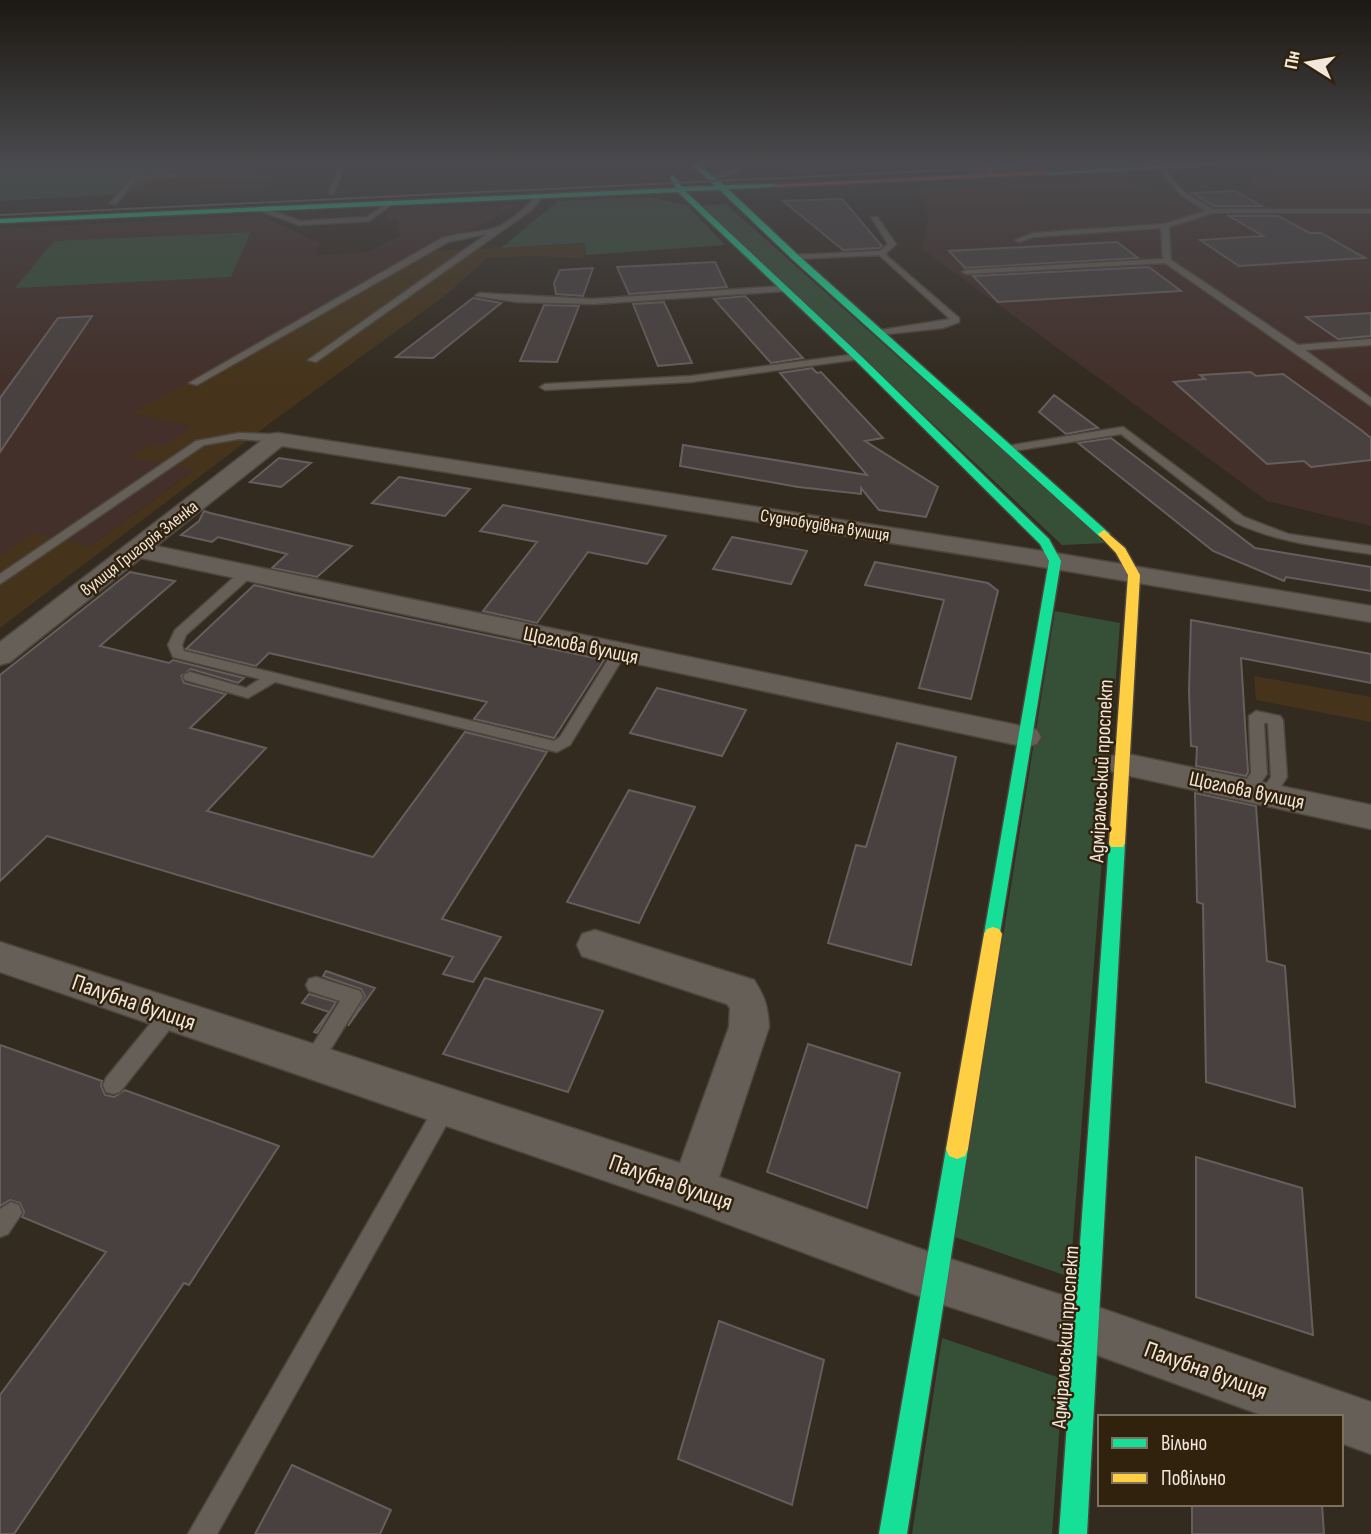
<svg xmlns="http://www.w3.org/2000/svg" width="1371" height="1534" font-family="'Sofia Sans Condensed',sans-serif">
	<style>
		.built { fill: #45341b }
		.education { fill: #43302a }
		.green { fill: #365038 }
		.building { fill: #49413f; stroke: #665e5c; stroke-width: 2 }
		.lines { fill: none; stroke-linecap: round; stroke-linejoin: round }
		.lane-casing { stroke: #4d463d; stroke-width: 3 }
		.street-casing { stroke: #4d463d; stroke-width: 3 }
		.fast-casing { stroke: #4d463d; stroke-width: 3 }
		.slow-casing { stroke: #4d463d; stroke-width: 3 }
		.jam-casing { stroke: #4d463d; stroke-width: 3 }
		.lane { fill: #655f57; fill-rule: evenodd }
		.street { fill: #655f57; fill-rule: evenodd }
		.fast { fill: #16e098; fill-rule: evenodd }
		.slow { fill: #ffcf43; fill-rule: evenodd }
		.jam { fill: #f24e42; fill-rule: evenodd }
		.tram { stroke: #6d6760; stroke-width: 2 }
		.labels { text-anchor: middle; stroke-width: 5; stroke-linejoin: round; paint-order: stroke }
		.far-street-label { font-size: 18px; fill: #f1e7db; stroke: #31220e }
		.street-label { font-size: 21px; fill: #f1e7db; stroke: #31220e }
		.near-street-label { font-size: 24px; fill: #f1e7db; stroke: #31220e }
	</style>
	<rect width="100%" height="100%" fill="#332b20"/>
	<!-- built -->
	<path class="built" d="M182,165L271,176L267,188L124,194Z
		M584,244L585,259L537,256L487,258L446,295L273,421L0,628V555L33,532L90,546L194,470L128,457L148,445L191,426L131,413L433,251Z
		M1254,676L1371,697V722L1256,700Z"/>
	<!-- education -->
	<path class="education" d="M783,164H954L790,173Z
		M1371,168V526L1267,501L922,249L929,218L917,188L1127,179L1167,195L1247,190L1256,174Z
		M518,205L132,413L192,426L164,446L148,445L129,457L195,469L90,546L33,533L0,555V229L259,215L320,243L316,255L368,252L400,236L398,220H385L392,208Z"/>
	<!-- green -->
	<path class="green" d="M6,164H183L124,194L0,201V167Z
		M649,197L688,206L725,245L586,255L584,243L501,248L558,201Z
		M726,204L1107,543L1062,545L702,206Z
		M251,232L231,277L15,288L54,241Z
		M1055,611L1120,623L1070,1277L955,1237Z
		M942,1338L1063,1379L1052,1534H912Z"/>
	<!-- building -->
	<path class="building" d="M1235,191L1262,206H1214L1192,193Z
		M842,199L882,246L879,248L843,250L783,201Z
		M1229,216H1278L1310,233H1321L1365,258L1239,266L1200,240L1263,236Z
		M1117,242L1138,258L965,268L949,251Z
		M715,262L727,287L629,294L617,267Z
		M1149,267L1181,291L998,302L973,276Z
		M593,268L583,296L556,294L554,283L560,270Z
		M745,296L803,358L771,363L714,299Z
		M473,298L501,303L433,358L396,357Z
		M664,302L692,363L658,366L633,304Z
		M544,305L579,306L557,362L520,361Z
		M1371,313V336L1338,339L1306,317Z
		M92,316L0,452V398L58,318Z
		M812,368L817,373L821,372L883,438L865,441L938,487L926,517L879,510L861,488V494L798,487L680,466L683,445L867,475L780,373Z
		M1251,372L1256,376L1283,374L1361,430L1371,438V460L1311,467L1304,461L1267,464L1174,382L1205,379L1200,375Z
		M1054,395L1098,428L1066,434L1039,412Z
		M1111,438L1255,548L1371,567V591L1286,577L1284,581L1213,551L1078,443Z
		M279,458L311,463L281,487L250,482Z
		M399,477L470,489L445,516L372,503Z
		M503,505L666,536L647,564L588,552L537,623L483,611L537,542L480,531Z
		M204,511L210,513L352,546L317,577L272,568L287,554L218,537L212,542L181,535L199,521Z
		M732,537L807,551L791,584L713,569Z
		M875,562L988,583L998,591L971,699L919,688L944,600L865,585Z
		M130,572L175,581L100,646L169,663L173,660L244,678L238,683L191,669L181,676L184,683L226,694L190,728L266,748L207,811L373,857L465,732L547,752L442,919L501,937L473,982L443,974L453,957L47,836L0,881V675Z
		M254,585L296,595L604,660L554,738L474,719L487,702L269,653L256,666L186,649Z
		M1191,620L1371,654V683L1241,658L1248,772L1246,776L1196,766L1197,747L1191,746L1189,691Z
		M657,688L746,710L722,756L630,733Z
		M897,743L956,757L911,965L828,943L856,845L866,847Z
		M629,790L695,807L639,923L567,902Z
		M1195,793L1256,806L1267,961L1285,966L1295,1107L1206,1082L1203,904L1197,902Z
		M326,971L375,988L348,1026L365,996L361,989L323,976Z
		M485,978L603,1011L568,1092L443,1054Z
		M309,994L336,1002L317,1033L314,1032L329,1012L302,1003Z
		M808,1044L900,1073L867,1208L767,1172Z
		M0,1045L102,1081L101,1086L105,1095L114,1097L125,1090L279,1146L189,1285L184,1283L14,1534H0V1395L106,1252L22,1217L24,1212L20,1203L10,1200L0,1206Z
		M1196,1157L1302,1188L1313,1335L1196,1297Z
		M719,1321L824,1360L792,1505L678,1459Z
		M292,1465L391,1510L380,1534H255Z
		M1192,1504H1322L1324,1534H1192Z"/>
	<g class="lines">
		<!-- lane casing -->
		<g class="lane-casing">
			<path id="lane" d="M339,164H345L334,193L329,194Z
				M738,164H744L739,172L711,179L708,177L735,170Z
				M979,164H986L997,175L992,176Z
				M1157,166H1161L1185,193L1213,209H1371V213H1213L1169,227L1171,260L1298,345L1371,339V345L1305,350L1371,398V406L1165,263L966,274L962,272L966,270L1163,259L1161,228L1034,237L1019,242L1015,240L1033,233L1164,224L1206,211L1181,195Z
				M177,174L179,177L136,180L116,204L110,203L132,177Z
				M537,196L542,197L533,209L316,362L308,360L487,234L448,242L197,385L189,383L442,238C459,233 476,233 492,229C507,225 526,207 537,196Z
				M392,200L394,203L369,221L299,225L255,209L262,207L300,221L367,217Z
				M871,217H877L896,244L886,253L887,256L959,318V322L943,328L878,335V331L881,330L950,319L879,255L795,259L791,257L795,255L880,251L888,244Z
				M783,286L787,289L786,291L593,304L517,302L475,296L479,293L593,299Z
				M857,354L860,355V359L691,382L545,390L540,387L545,384L691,376Z
				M1123,427L1244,517L1288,534L1371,546V554C1325,547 1279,543 1236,523L1121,434L1007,452L1002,449L1007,446Z
				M239,433L268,434L283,439L278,442L239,439L204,445L0,584V574L196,441Z
				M247,569L253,573L252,576L186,635L182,645L184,651L554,741L560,737L614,650L619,649L626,653L570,745L557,752L275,682L248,698L185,680L183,677L185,674L190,672L246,688L260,679L173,657L168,645L175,630L242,570Z
				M1256,711L1280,716L1283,720L1287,777L1273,799L1267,801L1259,795L1271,777L1268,723H1264L1267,774L1253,794H1241L1239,790L1251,773L1249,716Z
				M316,977L360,991L363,997L319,1068L312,1071L305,1068L302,1062L340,1001L309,991L306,985L309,979Z
				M170,1006L177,1008L180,1014L177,1020L120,1092L113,1094L106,1092L103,1085L106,1078L163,1008Z
				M446,1096L453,1099L456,1106L453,1113L217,1534H188L439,1099Z
				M11,1202L19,1205L22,1213L8,1234L0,1237V1209Z"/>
		</g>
		<!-- street casing -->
		<g class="street-casing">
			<path id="street" d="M278,433L1055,553L1371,606V622L1055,569L282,446L156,546L1026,727L1037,730L1041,737L1037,744L1026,747L141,558L10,662L0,665V642L270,434Z
				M1123,753L1371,805V829L1112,772L1107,764L1112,756Z
				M595,930L754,980C765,997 768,1007 769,1027L719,1177L935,1254L1086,1303L1371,1402V1454L1341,1443V1417H1267L1086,1351L935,1302L693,1211L0,972V942L680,1163L729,1027L730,1008L727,1004L582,956L577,945L582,934Z"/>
		</g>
		<!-- fast casing -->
		<g class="fast-casing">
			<path id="fast" d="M690,164H697L724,185L777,184L775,187L728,189L798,255L1110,534L1104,538L1100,537L792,259L720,190L685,191L860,355L1049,539L1061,561L999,939L993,941L987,939L984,934L1049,561L1040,544L854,359L678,192L0,223V219L676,188L670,177L673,175L682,187L716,186Z
				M1190,164H1236L1047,175L1044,173Z
				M1117,837L1123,839L1125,843L1087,1534H1059L1109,843L1111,839Z
				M957,1139L965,1142L968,1149L907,1534H879L946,1149L949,1142Z"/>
		</g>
		<!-- slow casing -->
		<g class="slow-casing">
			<path id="slow" d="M1104,530L1125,548L1140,575L1125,843L1123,847H1111L1109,843L1128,575L1116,553L1098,534Z
				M993,927L999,929L1002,934L968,1149L965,1156L957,1159L949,1156L946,1149L984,934L987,929Z"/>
		</g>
		<!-- jam casing -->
		<g class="jam-casing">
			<path id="jam" d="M1047,171L1049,174L775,187L772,185Z"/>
		</g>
		<!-- lane -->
		<use href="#lane" class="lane"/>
		<!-- street -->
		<use href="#street" class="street"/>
		<!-- fast -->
		<use href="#fast" class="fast"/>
		<!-- slow -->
		<use href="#slow" class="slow"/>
		<!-- jam -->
		<use href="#jam" class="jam"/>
		<!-- tram -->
		<path class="tram" d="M0,215L1076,164"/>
	</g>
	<!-- sky -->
	<linearGradient id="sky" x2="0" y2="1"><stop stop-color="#1c1812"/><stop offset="0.43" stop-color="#4a4a4e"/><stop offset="1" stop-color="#4a4a4e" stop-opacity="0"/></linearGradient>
	<rect width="1371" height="379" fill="url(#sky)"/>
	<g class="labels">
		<!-- far-street labels -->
		<g class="far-street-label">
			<text transform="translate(825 525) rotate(9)" y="6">Суднобудівна вулиця</text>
			<text transform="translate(139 548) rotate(-38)" y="6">вулиця Григорія Зленка</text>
		</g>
		<!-- street labels -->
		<g class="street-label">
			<text transform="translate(581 645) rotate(12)" y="7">Щоглова вулиця</text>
			<text transform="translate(1101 771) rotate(-87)" y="7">Адміральський проспект</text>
			<text transform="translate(1247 790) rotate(12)" y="7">Щоглова вулиця</text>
			<text transform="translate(1065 1337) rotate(-86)" y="7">Адміральський проспект</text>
		</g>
		<!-- near-street labels -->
		<g class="near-street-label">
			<text transform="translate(134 1002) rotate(19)" y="8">Палубна вулиця</text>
			<text transform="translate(671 1182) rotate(19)" y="8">Палубна вулиця</text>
			<text transform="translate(1206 1370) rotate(20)" y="8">Палубна вулиця</text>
		</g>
	</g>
	<!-- legend -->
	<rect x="1098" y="1415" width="245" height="91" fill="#31220e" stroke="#7e7160" stroke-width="2"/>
	<rect x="1112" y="1438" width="35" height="10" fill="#16e098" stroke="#7e7160" stroke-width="2"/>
	<text x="1161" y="1450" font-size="21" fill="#f1e7db">Вільно</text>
	<rect x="1112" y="1473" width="35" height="10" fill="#ffcf43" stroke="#7e7160" stroke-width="2"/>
	<text x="1161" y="1485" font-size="21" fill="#f1e7db">Повільно</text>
	<!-- north arrow -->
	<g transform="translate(1308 63) rotate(281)" stroke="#31220e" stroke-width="5" paint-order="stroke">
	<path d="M0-5L12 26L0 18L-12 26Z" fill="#f1e7db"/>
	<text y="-10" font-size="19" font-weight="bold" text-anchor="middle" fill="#f1e7db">Пн</text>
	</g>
</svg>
